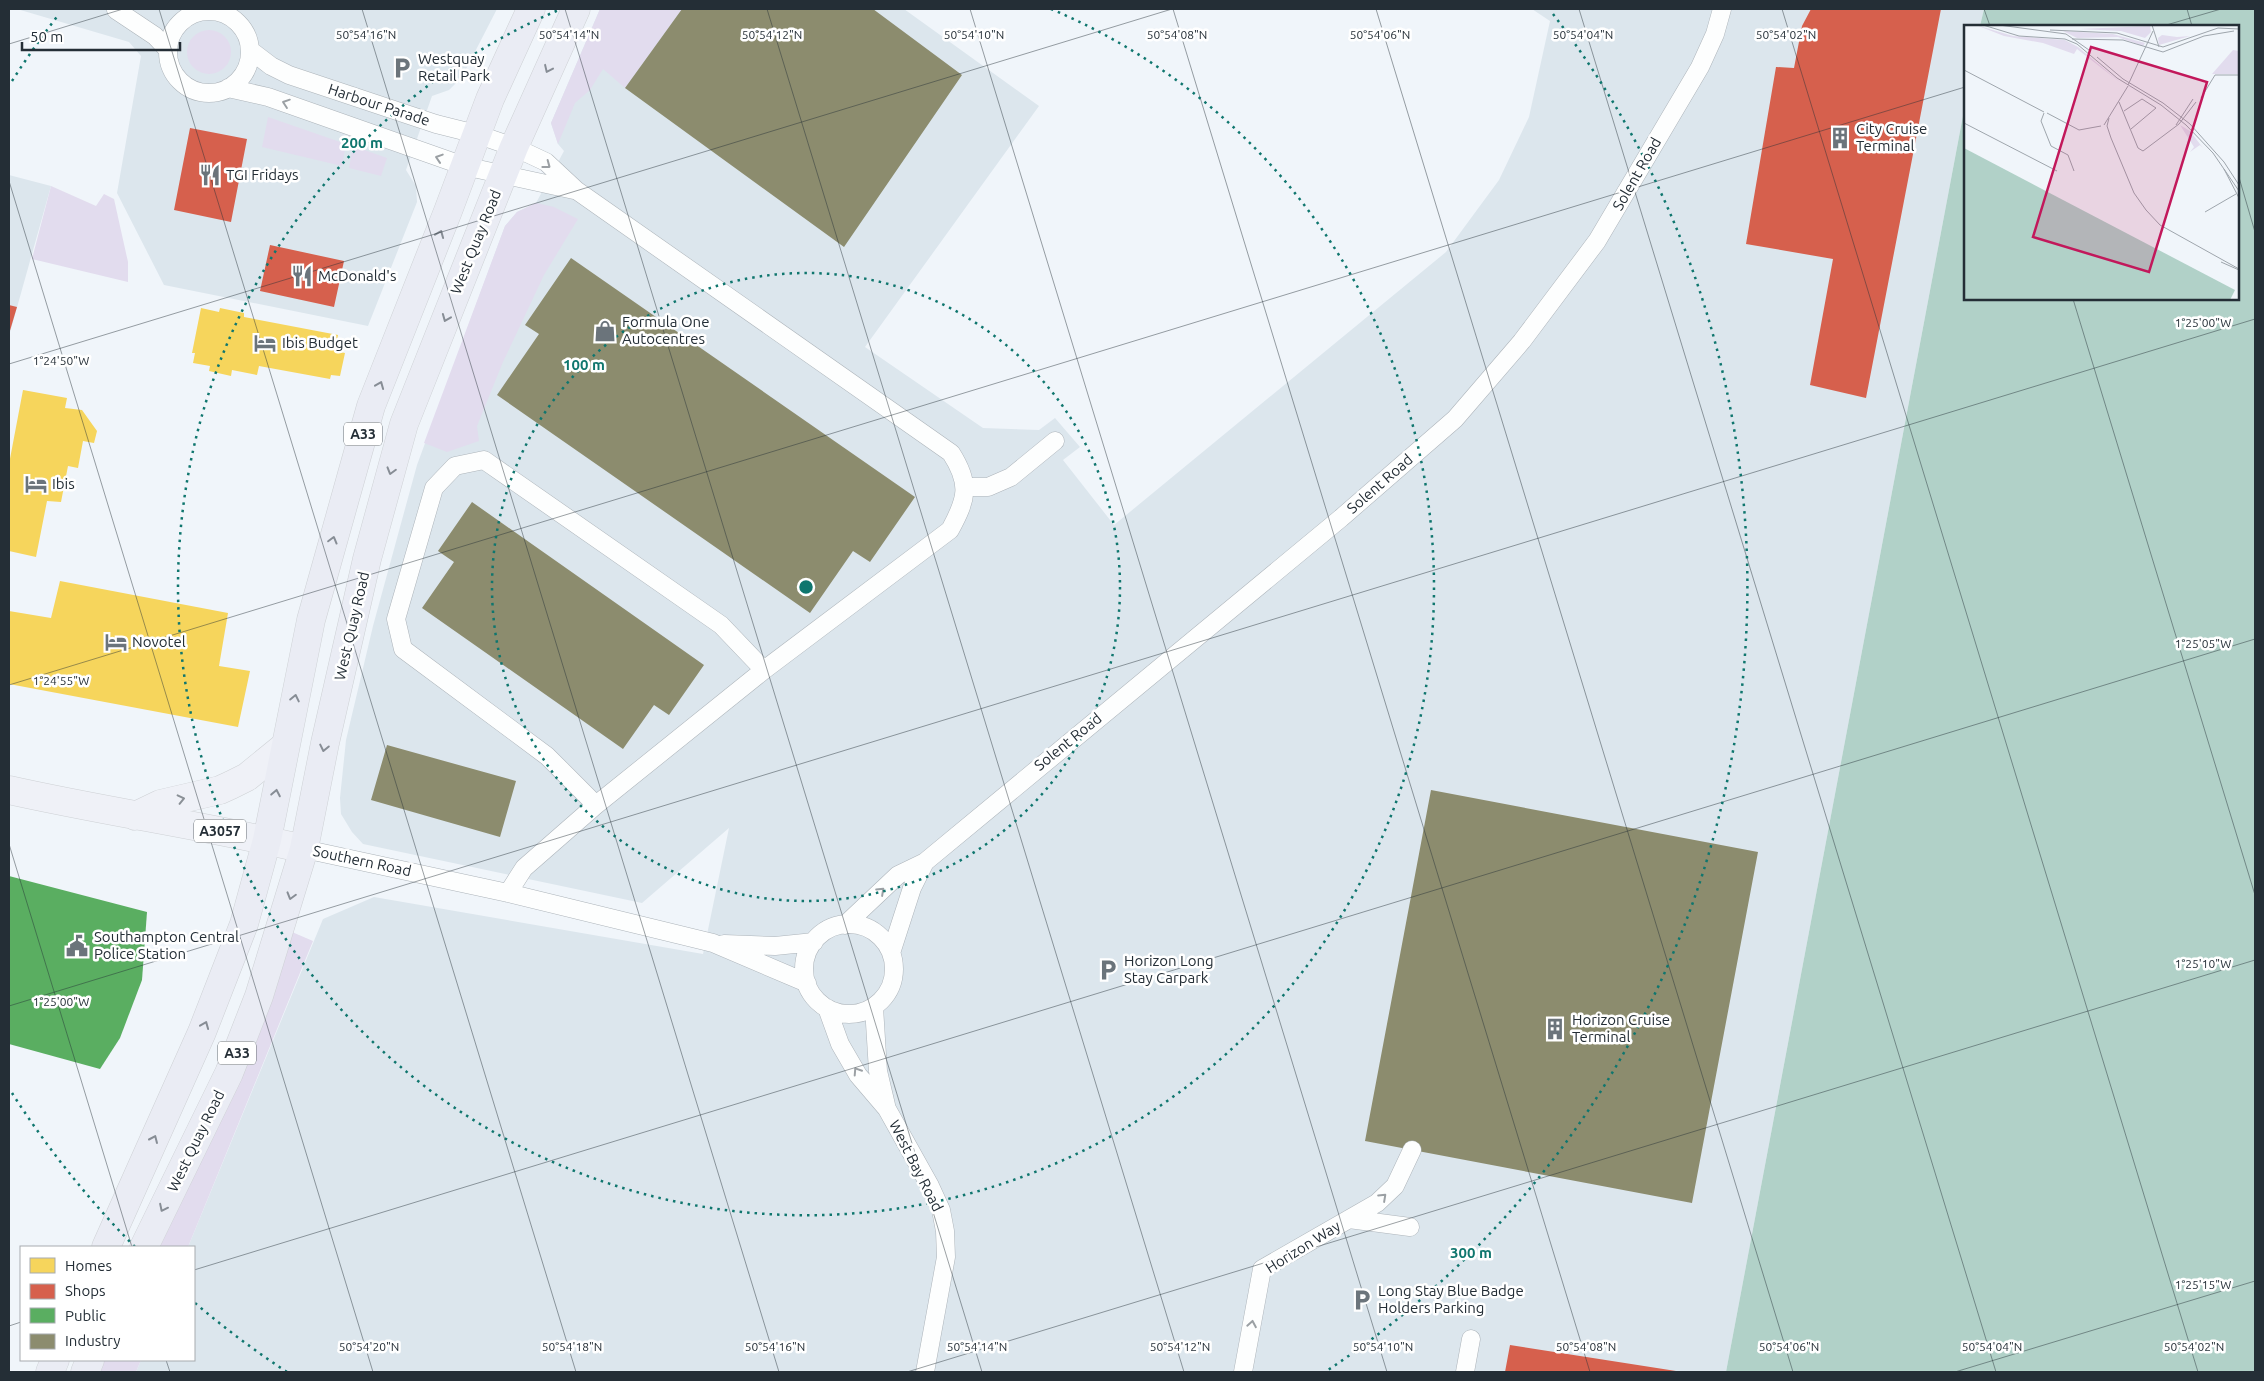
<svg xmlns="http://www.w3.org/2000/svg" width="2264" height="1381" font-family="Ubuntu,sans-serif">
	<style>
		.built { fill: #dce6ed }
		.green { fill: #e2dcee }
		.water { fill: #b1d1c8 }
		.homes { fill: #f6d55c }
		.shops { fill: #d6604d }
		.public { fill: #5aae61 }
		.industry { fill: #8c8c6e }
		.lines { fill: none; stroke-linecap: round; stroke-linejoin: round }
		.minor-casing { stroke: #adb4ba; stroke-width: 19 }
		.primary-casing { stroke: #ced1d5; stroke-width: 29 }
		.trunk-casing { stroke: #ced1d5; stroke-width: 29 }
		.minor { stroke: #fdfefe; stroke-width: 18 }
		.primary { stroke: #eff1f7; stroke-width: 28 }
		.trunk { stroke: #eaecf4; stroke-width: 28 }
		.oneway { stroke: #878d95 }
		.oneway2 { stroke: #9ba0a4 }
		.oneway3 { stroke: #8a9096 }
		.ticks { fill: none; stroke: #242e36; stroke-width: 1; stroke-opacity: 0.45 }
		.ring { fill: none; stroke: #0f766e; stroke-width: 2.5; stroke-dasharray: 2.5 5 }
		.labels { text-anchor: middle; stroke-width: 5; stroke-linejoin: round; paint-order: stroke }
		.shield { fill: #fff; stroke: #666d72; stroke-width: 1 }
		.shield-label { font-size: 14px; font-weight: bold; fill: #242e36 }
		.poi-label { font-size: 15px; fill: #242e36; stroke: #fff; text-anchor: start }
		.street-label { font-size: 15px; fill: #242e36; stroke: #fff }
		.inset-road { fill: none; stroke: #9ea5ac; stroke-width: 1 }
		.view { fill: #c2185b; fill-opacity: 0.15; stroke: #c2185b; stroke-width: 2.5 }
		.inset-edge { fill: none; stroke: #242e36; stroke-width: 2.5 }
		.ticks-label { font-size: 12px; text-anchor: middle; fill: #242e36; stroke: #fff; stroke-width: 5; stroke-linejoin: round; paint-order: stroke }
		.centre { fill: #0f766e; stroke: #fff; stroke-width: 2.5 }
		.ring-label { font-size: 15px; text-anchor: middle; font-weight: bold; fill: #0f766e; stroke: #fff; stroke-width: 5; stroke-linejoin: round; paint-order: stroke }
	</style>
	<rect width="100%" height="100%" fill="#f0f5fa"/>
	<!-- built -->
	<path class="built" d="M17,9H497L462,77L449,90L432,96L406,170L416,186L417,202L368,326L164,285L117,193L141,56L129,42Z
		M600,9H904L1039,106L865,347L983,428L1039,430L1055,418L1080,447L1063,460L1114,525L1446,252L1499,180L1529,117L1550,21L1532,9H1984L1980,26H1965V105L1726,1372H136L141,1360H194V1247H188L323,919L374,897L703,954L729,828L642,903L363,844L352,832L341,814L340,798L346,740L373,626L417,465L505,226L517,212L536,203L564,151L558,144L551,123Z
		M9,175L51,186L9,336Z"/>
	<!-- green -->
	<path class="green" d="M600,9H682L625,88L603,69L590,90L575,103L558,144L551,123Z
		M187 52a22 22 0 1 1 44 0a22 22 0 1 1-44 0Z
		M268,117L346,144L342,166L262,147Z
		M353,146L387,158L381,176L349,168Z
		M51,186L96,206L104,194L114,199L128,262V282L32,259Z
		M536,203L554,207L578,219L544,275L503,362L477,426L479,441L447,452L424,443L505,226L517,212Z
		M292,932L313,941L188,1247H158Z
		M104,1360H141L136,1372H98Z"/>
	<!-- water -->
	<path class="water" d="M1984,9H2255V1372H1726L1965,105V299H2238V26H1980Z"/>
	<!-- homes -->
	<path class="homes" d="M201,308L219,312L220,308L244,313V317L338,335L335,351L345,353L340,376L331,375L330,379L259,366L257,375L232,370L231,376L209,371L210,366L193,363L195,353H192Z
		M23,390L67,398L65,408L82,410L97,431L94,443L83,441L78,468L68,466L61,502L47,501L36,557L9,551V464Z
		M60,581L228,613L219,666L250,671L238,727L9,684V611L51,618Z"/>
	<!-- shops -->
	<path class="shops" d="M1811,9H1941L1866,398L1810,385L1833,259L1746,244L1776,67L1794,68L1802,26Z
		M190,128L247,139L231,222L174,210Z
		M270,245L344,261L334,307L260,291Z
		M9,305L17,307L9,334Z
		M1510,1345L1676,1371V1372H1505Z"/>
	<!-- public -->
	<path class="public" d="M9,876L147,912L142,980L120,1038L100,1069L9,1044Z"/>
	<!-- industry -->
	<path class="industry" d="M682,9H873L962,75L844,247L625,88Z
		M571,258L915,497L870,562L853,551L810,613L497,395L539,334L525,325Z
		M472,502L704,665L669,715L654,705L623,749L422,608L454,562L438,551Z
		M387,745L516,781L500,837L371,800Z
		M1431,790L1758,852L1692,1203L1365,1141Z"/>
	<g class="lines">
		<!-- minor casing -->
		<g class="minor-casing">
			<path id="minor" d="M116,10L155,36L168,50
				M168 52a41 41 0 1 1 82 0a41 41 0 1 1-82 0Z
				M250,50L271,66L289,75L436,124L476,134L514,147L546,162L576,190L951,453C971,484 967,499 950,530L764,670L596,805L524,868L508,893
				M228,88L268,97L464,166L574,190
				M966,487H988L1011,477L1055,441
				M596,805L547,756L403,649L396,619L434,488L455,466L484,460L721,625L764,670
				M304,849L508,893L713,943L807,983
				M804 969a45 45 0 1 1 90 0a45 45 0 1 1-90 0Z
				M845,925L898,875L925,862L1341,518L1455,419L1522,341L1597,241L1700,67L1715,34L1722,9
				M724,944L775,946L814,942
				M891,953L912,888L925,862
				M874,1007L878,1071L886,1105
				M827,1008L840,1044L858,1075L887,1109L930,1186L941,1210L945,1231L946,1257L925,1372
				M1349,1219L1410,1227
				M1243,1372L1262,1269L1377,1203L1395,1186L1412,1150
				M1465,1372L1471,1339"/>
		</g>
		<!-- primary casing -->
		<g class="primary-casing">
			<path id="primary" d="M9,790C107,812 207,826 304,849
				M135,816L160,804L220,790L231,785L247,777L285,746"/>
		</g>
		<!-- trunk casing -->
		<g class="trunk-casing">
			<path id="trunk" d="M106,1247L202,1032L244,924L267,840L311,620L371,406L448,211L490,99L531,9
				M144,1247L229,1073L259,996L304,849L325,743L367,559L404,424L514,147L576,9
				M50,1372L55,1360
				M85,1372L90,1360"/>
		</g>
		<!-- minor -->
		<use href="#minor" class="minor"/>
		<!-- primary -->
		<use href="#primary" class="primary"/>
		<!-- trunk -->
		<use href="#trunk" class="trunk"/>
	</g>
	<!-- one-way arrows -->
	<defs><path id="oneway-chevron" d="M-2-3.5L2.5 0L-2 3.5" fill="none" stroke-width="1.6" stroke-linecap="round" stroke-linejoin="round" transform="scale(1.25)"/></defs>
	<g class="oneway">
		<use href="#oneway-chevron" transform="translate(548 69) rotate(115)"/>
		<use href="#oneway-chevron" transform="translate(440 234) rotate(-68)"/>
		<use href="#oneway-chevron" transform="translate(446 318) rotate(112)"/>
		<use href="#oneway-chevron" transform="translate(380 385) rotate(-68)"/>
		<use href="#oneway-chevron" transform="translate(391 471) rotate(106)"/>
		<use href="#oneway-chevron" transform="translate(333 540) rotate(-75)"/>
		<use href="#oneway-chevron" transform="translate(295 698) rotate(-78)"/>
		<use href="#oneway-chevron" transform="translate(324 748) rotate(102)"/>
		<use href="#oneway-chevron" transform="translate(276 793) rotate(-79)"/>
		<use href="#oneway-chevron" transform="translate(291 896) rotate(106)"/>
		<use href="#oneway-chevron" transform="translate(205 1025) rotate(-68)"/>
		<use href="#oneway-chevron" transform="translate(154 1139) rotate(-66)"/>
		<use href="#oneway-chevron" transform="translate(163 1208) rotate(116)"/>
	</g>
	<g class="oneway2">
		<use href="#oneway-chevron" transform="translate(286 103) rotate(-161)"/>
		<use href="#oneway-chevron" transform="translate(439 158) rotate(-162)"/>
		<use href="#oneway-chevron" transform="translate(547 165) rotate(37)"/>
		<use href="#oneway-chevron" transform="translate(881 891) rotate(-43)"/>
		<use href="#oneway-chevron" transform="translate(857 1071) rotate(-123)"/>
		<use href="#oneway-chevron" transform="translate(1383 1197) rotate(-43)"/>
		<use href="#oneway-chevron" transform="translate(1252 1324) rotate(-80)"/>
	</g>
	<use class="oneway3" href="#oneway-chevron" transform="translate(181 799) rotate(-13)"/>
	<!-- ticks -->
	<path class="ticks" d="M159,9L576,1372M362,9L779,1372M565,9L982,1372M767,9L1184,1372M970,9L1387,1372M1173,9L1590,1372M1376,9L1793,1372M1579,9L1996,1372M1782,9L2198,1372M1984,9L1990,26M2187,9L2192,26M2163,26L2221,9M9,44L123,9M2238,174L2255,232M9,181L373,1372M2073,299L2255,895M9,364L1172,9M9,685L1965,87M9,844L132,1247M9,1006L2255,319M194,1270L2255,639M9,1326L21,1322M166,1360L170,1372M907,1372L2255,960M1955,1372L2255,1281"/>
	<!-- distance rings -->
	<g class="ring">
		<circle cx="806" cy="587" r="314"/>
		<path d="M1051 9A628 628 0 1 1 561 9"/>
		<path d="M287 1372A941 941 0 0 1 195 1303M135 1247A941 941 0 0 1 12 1093M12 81A941 941 0 0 1 59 14M1553 14A941 941 0 0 1 1325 1372"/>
	</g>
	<!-- icons -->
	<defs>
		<g id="parking-bare" transform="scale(1.725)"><path d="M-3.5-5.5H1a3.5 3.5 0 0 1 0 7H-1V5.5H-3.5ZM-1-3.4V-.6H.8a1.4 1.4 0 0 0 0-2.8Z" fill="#6b747b" stroke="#fff" stroke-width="2.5" paint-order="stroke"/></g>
		<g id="building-bare" transform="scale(1.725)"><path d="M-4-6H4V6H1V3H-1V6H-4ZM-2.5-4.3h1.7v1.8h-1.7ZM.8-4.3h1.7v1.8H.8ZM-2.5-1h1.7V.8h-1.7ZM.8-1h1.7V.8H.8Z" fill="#6b747b" stroke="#fff" stroke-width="2.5" paint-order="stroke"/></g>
		<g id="restaurant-bare" transform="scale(1.725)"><path d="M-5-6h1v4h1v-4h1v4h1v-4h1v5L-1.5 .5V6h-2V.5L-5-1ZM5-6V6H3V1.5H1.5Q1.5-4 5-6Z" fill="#6b747b" stroke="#fff" stroke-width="2.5" paint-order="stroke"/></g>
		<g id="shop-bare" transform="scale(1.725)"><path d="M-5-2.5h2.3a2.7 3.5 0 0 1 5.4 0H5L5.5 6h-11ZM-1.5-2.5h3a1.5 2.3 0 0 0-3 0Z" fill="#6b747b" stroke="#fff" stroke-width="2.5" paint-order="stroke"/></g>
		<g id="hotel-bare" transform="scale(1.725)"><path d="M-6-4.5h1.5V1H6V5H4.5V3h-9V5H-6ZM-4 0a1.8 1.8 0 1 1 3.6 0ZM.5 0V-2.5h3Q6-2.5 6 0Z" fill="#6b747b" stroke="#fff" stroke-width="2.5" paint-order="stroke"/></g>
		<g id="civic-bare" transform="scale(1.725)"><path d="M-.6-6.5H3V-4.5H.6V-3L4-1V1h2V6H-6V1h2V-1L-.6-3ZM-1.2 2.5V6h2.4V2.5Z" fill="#6b747b" stroke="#fff" stroke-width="2.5" paint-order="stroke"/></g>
	</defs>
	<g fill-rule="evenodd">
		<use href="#parking-bare" x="402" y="68"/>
		<use href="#building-bare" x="1840" y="138"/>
		<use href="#restaurant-bare" x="210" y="175"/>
		<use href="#restaurant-bare" x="302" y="276"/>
		<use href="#shop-bare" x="605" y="331"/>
		<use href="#hotel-bare" x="265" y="343"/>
		<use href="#hotel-bare" x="36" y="484"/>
		<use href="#hotel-bare" x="116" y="642"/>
		<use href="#civic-bare" x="77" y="946"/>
		<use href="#parking-bare" x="1108" y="970"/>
		<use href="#building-bare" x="1555" y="1029"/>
		<use href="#parking-bare" x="1362" y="1300"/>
	</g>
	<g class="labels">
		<!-- shield labels -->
		<g class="shield">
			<rect x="344" y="422.5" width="38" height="23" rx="4"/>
			<rect x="194" y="819.5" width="52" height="23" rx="4"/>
			<rect x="218" y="1041.5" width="38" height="23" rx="4"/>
		</g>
		<g class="shield-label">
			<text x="363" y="439">A33</text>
			<text x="220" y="836">A3057</text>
			<text x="237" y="1058">A33</text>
		</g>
		<!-- poi labels -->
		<g class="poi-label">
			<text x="418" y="64">Westquay<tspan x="418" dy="17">Retail Park</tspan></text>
			<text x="1856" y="134">City Cruise<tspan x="1856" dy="17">Terminal</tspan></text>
			<text x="226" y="180">TGI Fridays</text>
			<text x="318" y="281">McDonald's</text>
			<text x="622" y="327">Formula One<tspan x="622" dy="17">Autocentres</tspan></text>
			<text x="282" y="348">Ibis Budget</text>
			<text x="52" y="489">Ibis</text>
			<text x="132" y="647">Novotel</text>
			<text x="94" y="942">Southampton Central<tspan x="94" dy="17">Police Station</tspan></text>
			<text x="1124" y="966">Horizon Long<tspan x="1124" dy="17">Stay Carpark</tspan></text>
			<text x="1572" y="1025">Horizon Cruise<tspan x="1572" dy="17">Terminal</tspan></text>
			<text x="1378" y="1296">Long Stay Blue Badge<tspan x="1378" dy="17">Holders Parking</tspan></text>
		</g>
		<!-- street labels -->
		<g class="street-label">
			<text transform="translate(379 105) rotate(18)" y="5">Harbour Parade</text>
			<text transform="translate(1637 174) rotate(-60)" y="5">Solent Road</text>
			<text transform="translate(476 242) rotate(-68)" y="5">West Quay Road</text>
			<text transform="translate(1380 484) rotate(-41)" y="5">Solent Road</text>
			<text transform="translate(352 626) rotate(-77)" y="5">West Quay Road</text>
			<text transform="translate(1068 742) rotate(-39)" y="5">Solent Road</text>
			<text transform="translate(362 861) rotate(12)" y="5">Southern Road</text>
			<text transform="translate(196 1141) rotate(-64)" y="5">West Quay Road</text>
			<text transform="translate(916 1166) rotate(63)" y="5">West Bay Road</text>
			<text transform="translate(1303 1247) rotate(-32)" y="5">Horizon Way</text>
		</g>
	</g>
	<!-- overview -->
	<g transform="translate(1964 25)">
		<rect width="275" height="275" fill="#f0f5fa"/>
		<path d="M12,0L49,11L101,15L114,22L157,58L113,24L110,29L79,18L40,11ZM186,1L187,7L181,13L157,6L115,4ZM99,6L149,9L181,18L179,21L154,12L113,13ZM198,10L213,12L226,11L195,20L194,13ZM269,25L275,26V49H248ZM216,100L226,106L239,123L236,120L226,127L230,122Z" fill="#e2dcee"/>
		<path d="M0,123L271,265L266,275H0Z" fill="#b1d1c8"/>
		<path class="inset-road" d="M19,0L55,11L101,14L113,19L153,53L197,80L222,100L249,128L275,166M35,0L102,9L125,25M188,0L195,22M86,5L153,8L199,22L254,3L275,4M108,14L159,15L199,27L240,11L270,6M133,32L159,54L199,78L226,99L260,137L275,160M0,45L80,87M164,60L189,6M237,73L251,50H275M155,77L174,123L179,126L215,99L232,77M160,86L178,74L192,83L167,104M80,88L77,96L87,121L104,130L110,146M83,88L115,105L137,101M145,93L143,101L147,113L170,168L182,185L196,200L275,244M0,98L93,146M140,100L164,61M212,100L229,74M260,144L275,173M241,187L272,169M257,237L275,245"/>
		<path class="view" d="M127,22L243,57L185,247L69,212Z"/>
		<rect width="275" height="275" class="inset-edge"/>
	</g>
	<g class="ticks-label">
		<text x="366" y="39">50°54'16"N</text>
		<text x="569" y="39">50°54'14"N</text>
		<text x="974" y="39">50°54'10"N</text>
		<text x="1786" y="39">50°54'02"N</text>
		<text x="772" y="39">50°54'12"N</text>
		<text x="1177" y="39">50°54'08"N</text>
		<text x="1380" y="39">50°54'06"N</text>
		<text x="1583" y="39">50°54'04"N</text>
		<text x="2203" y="327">1°25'00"W</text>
		<text x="61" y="365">1°24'50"W</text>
		<text x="2203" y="648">1°25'05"W</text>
		<text x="61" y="685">1°24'55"W</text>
		<text x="2203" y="968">1°25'10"W</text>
		<text x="61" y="1006">1°25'00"W</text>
		<text x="2203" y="1289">1°25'15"W</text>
		<text x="369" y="1351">50°54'20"N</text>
		<text x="572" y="1351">50°54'18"N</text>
		<text x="775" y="1351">50°54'16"N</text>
		<text x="977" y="1351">50°54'14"N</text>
		<text x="1180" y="1351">50°54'12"N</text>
		<text x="1383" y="1351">50°54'10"N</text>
		<text x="1586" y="1351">50°54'08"N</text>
		<text x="1789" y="1351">50°54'06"N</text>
		<text x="1992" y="1351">50°54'04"N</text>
		<text x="2194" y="1351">50°54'02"N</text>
	</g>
	<circle cx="806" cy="587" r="8" class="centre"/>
	<g class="ring-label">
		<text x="362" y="148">200 m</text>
		<text x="584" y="370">100 m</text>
		<text x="1471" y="1258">300 m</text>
	</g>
	<!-- border -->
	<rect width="2264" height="1381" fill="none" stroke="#242e36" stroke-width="20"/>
	<!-- legend -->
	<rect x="20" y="1246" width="175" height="115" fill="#ffffff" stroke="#a7abaf"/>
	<rect x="30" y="1258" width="25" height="15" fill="#f6d55c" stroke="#a7abaf"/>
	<text x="65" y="1271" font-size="15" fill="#242e36">Homes</text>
	<rect x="30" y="1284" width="25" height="15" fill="#d6604d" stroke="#a7abaf"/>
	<text x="65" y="1296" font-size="15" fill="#242e36">Shops</text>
	<rect x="30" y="1308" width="25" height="15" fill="#5aae61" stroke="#a7abaf"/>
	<text x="65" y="1321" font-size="15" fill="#242e36">Public</text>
	<rect x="30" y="1334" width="25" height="15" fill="#8c8c6e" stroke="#a7abaf"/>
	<text x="65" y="1346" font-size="15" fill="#242e36">Industry</text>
	<!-- scale -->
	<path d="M22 42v8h158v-8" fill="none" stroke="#242e36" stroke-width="2.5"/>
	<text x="30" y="42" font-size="15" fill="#242e36" stroke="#ffffff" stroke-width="4" paint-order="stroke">50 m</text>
</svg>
